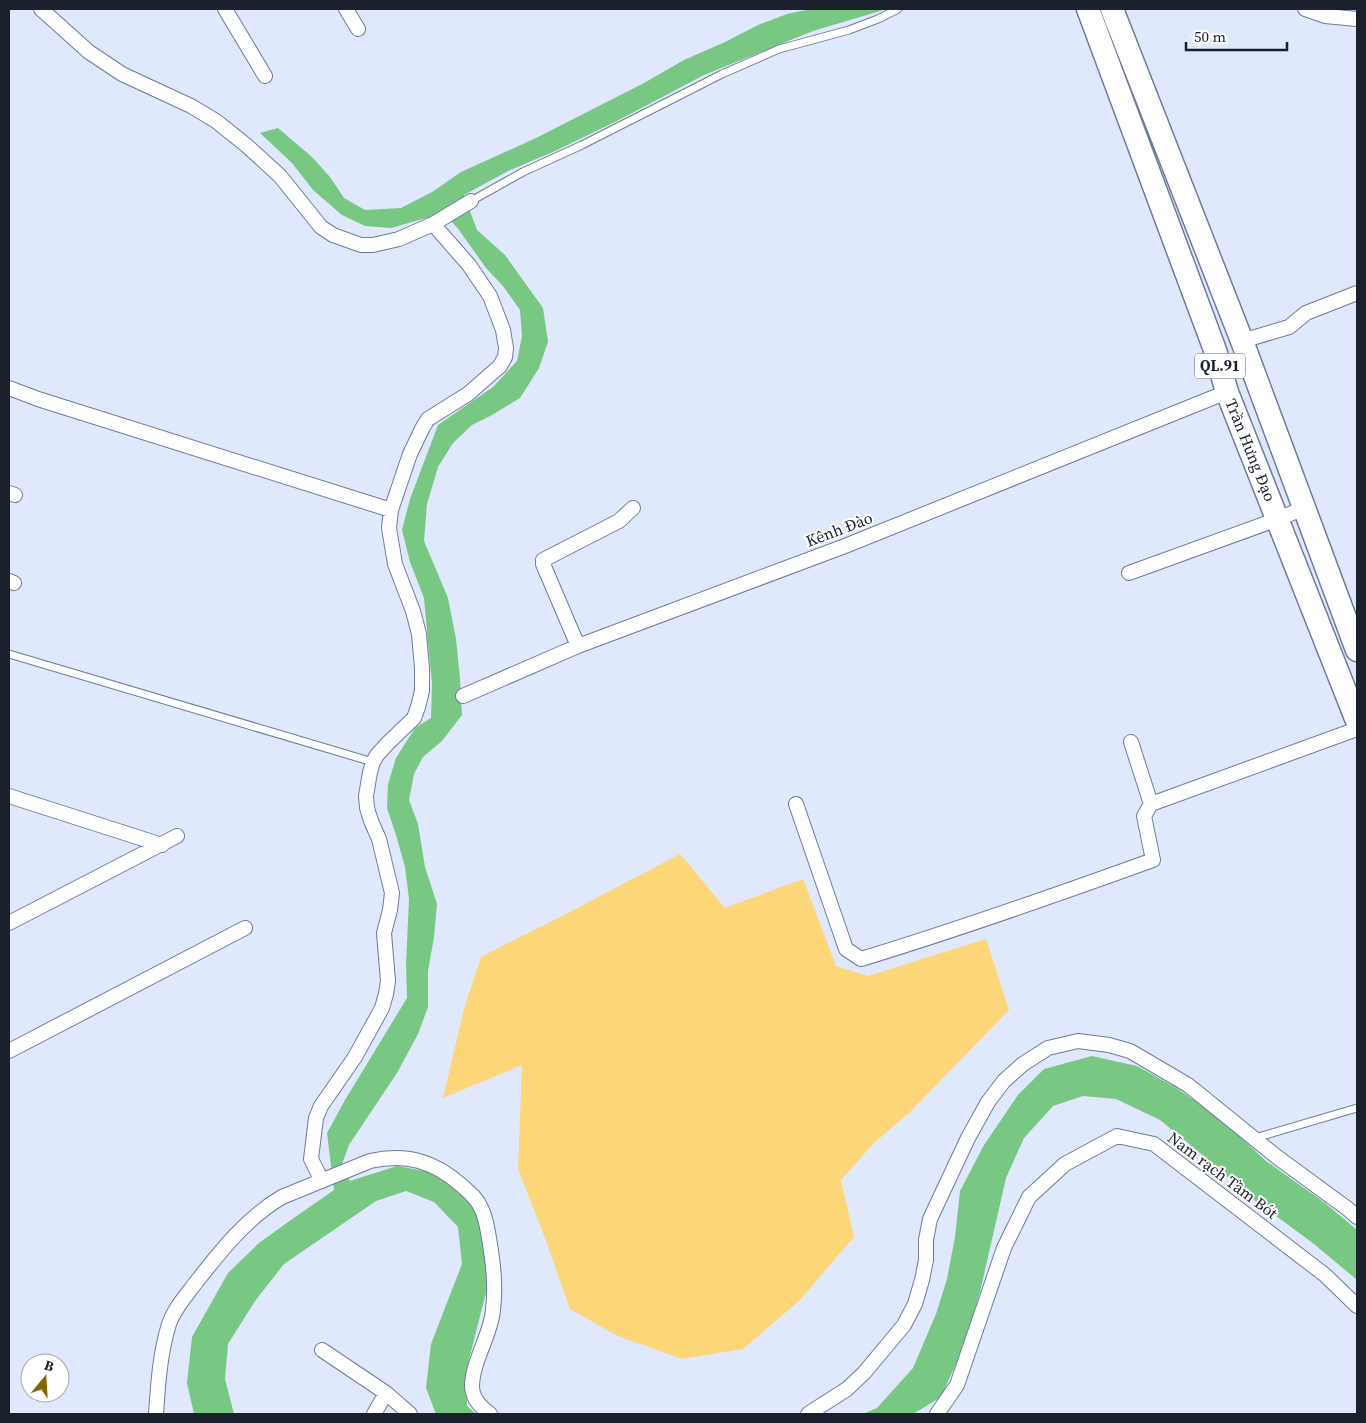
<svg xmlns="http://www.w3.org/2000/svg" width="1366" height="1423" font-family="'Source Serif 4',serif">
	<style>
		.green { fill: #fdd677 }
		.water { fill: #78c884 }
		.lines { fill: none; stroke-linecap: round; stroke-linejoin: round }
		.service-casing { stroke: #6e7b9a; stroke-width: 9 }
		.minor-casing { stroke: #6e7b9a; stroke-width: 16 }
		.trunk-casing { stroke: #6e7b9a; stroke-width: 25 }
		.service { stroke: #fff; stroke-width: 7 }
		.minor { stroke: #fff; stroke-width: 14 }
		.trunk { stroke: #fff; stroke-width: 22 }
		.labels { text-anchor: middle; stroke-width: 4; stroke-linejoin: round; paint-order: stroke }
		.shield { fill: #fff; stroke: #5f636c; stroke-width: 1 }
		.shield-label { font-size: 15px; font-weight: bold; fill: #1b202d }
		.street-label { font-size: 16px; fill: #1b202d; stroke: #fff }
	</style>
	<rect width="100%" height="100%" fill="#dfe8fd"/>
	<!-- green -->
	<path class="green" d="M680,854L725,908L803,879L836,966L868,976L986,939L1009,1010L910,1112L873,1144L841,1180L854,1237L799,1301L743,1349L682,1359L618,1336L570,1309L545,1238L518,1169L522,1065L443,1098L464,1009L481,957L566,914Z"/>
	<!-- water -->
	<path class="water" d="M811,9H887L813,31L704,75L617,121L553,152L508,171L464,195L477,230L505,255L543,308L548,342L539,368L520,398L492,415L472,425L453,443L438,467L427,504L424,541L448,598L456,639L460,678L462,715L442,741L423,757L414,774L409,800L418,824L425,867L437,904L434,937L428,971V1007L418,1034L397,1073L349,1145L342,1164L350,1181L397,1166L436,1173L458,1189L478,1210L484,1242L488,1285L467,1367V1406L476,1414H436L426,1388L431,1344L462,1264L458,1227L434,1202L406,1191L376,1201L284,1264L255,1301L228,1344L225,1379L234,1414H194L187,1383L192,1337L228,1273L259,1243L291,1220L334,1190L327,1133L345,1100L407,998L406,965L409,899L405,867L396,835L387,808L388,784L396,758L415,728L431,718L432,684L424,598L410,562L402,530L410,499L438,425L493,387L517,361L522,336L520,310L503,286L486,268L459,230L444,213L391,228L365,226L342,215L313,190L292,163L260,133L278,128L312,157L330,177L344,198L365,210L401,208L432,192L461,172L536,138L644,83L684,60L725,42L758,25L787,14Z
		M1092,1056L1137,1066L1175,1087L1220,1118L1266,1161L1325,1203L1357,1230V1280L1314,1244L1253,1199L1205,1157L1160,1120L1116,1099L1083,1096L1053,1106L1024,1138L1006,1178L980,1292L963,1348L941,1397L913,1414H863L877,1408L913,1368L936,1314L947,1279L955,1237L960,1191L984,1145L1018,1095L1044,1069Z"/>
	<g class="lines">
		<!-- service casing -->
		<g class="service-casing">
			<path id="service" d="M471,201L523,172L582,145L722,74L779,49L849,30L878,19L898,9
				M9,654L373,762
				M1255,1138L1357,1108"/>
		</g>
		<!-- minor casing -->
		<g class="minor-casing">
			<path id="minor" d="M41,9L89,52L122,74L191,106L216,121L246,145L280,176L321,227L333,235L361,245H373L399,239L433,224
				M225,9L265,76
				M346,9L358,29
				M1305,9L1325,16L1357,19
				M1242,341L1289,327L1306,313L1357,293
				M9,388L38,399L391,510
				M9,493L15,495
				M1129,573L1278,519L1304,508
				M9,581L14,583
				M578,646L543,564V560L619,521L633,508
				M463,696L578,646L845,546L1227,392
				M1131,742L1151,804
				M9,796L162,845
				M796,804L846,949L861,959C960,929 1056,895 1153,860L1144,816L1151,804L1357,729
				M9,923L177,836
				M9,1051L245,928
				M322,1181L311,1159L316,1118L321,1106L355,1057L382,1008L386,994L388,981L384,933L390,910L392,893L379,839L371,821L367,808L366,796L370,772L373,762L377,755L388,743L414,718L418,707L422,691V668L419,634L413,611L395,564L389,528L391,510L410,454L423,427L428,419L468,394L500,366L505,357L506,348L503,330L490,296L469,265L433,224L471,201
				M322,1350L386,1393
				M156,1414C158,1384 160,1353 169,1324C174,1309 185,1297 194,1285C219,1253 246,1218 282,1197L370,1161C406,1153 434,1161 461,1185C469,1192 477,1198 481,1208C486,1217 487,1227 489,1238C493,1262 496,1285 493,1310C491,1335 472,1361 472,1387C473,1400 481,1407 490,1414
				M374,1414L386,1393L410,1414
				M808,1414L847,1389L864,1373L904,1325L915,1304L922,1280L926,1260V1240L930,1219L968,1138L988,1102L1004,1081L1023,1064L1048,1048L1078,1041L1109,1045L1130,1051L1188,1085L1277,1157L1348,1209L1357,1217
				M937,1414L957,1385L1004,1248L1029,1197L1065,1164L1117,1136L1154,1144L1325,1275L1357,1306"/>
		</g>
		<!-- trunk casing -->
		<g class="trunk-casing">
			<path id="trunk" d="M1088,9L1215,350L1227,392L1357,721
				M1112,9L1242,341L1357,650"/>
		</g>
		<!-- service -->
		<use href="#service" class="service"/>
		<!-- minor -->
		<use href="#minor" class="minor"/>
		<!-- trunk -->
		<use href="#trunk" class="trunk"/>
	</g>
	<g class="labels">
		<!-- shield labels -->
		<rect class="shield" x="1195" y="353.5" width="50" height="25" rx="4"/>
		<g class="shield-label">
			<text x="1220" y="371">QL.91</text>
		</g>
		<!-- street labels -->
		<g class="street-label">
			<text transform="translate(1251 450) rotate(68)" y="6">Trần Hưng Đạo</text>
			<text transform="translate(839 529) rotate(-21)" y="6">Kênh Đào</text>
			<text transform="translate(1223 1175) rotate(37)" y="6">Nam rạch Tầm Bót</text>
		</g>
	</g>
	<!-- border -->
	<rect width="1366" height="1423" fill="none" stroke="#1b202d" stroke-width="20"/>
	<!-- north arrow -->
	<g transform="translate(45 1378) rotate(18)"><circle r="24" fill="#ffffff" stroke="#a4a6ab"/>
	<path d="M0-4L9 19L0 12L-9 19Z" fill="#856600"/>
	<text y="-8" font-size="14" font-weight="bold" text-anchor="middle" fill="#1b202d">B</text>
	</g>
	<!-- scale -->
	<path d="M1186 42v8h101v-8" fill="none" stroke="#1b202d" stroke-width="2.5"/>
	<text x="1194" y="42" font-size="15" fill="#1b202d" stroke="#ffffff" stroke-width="4" paint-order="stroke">50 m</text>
</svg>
